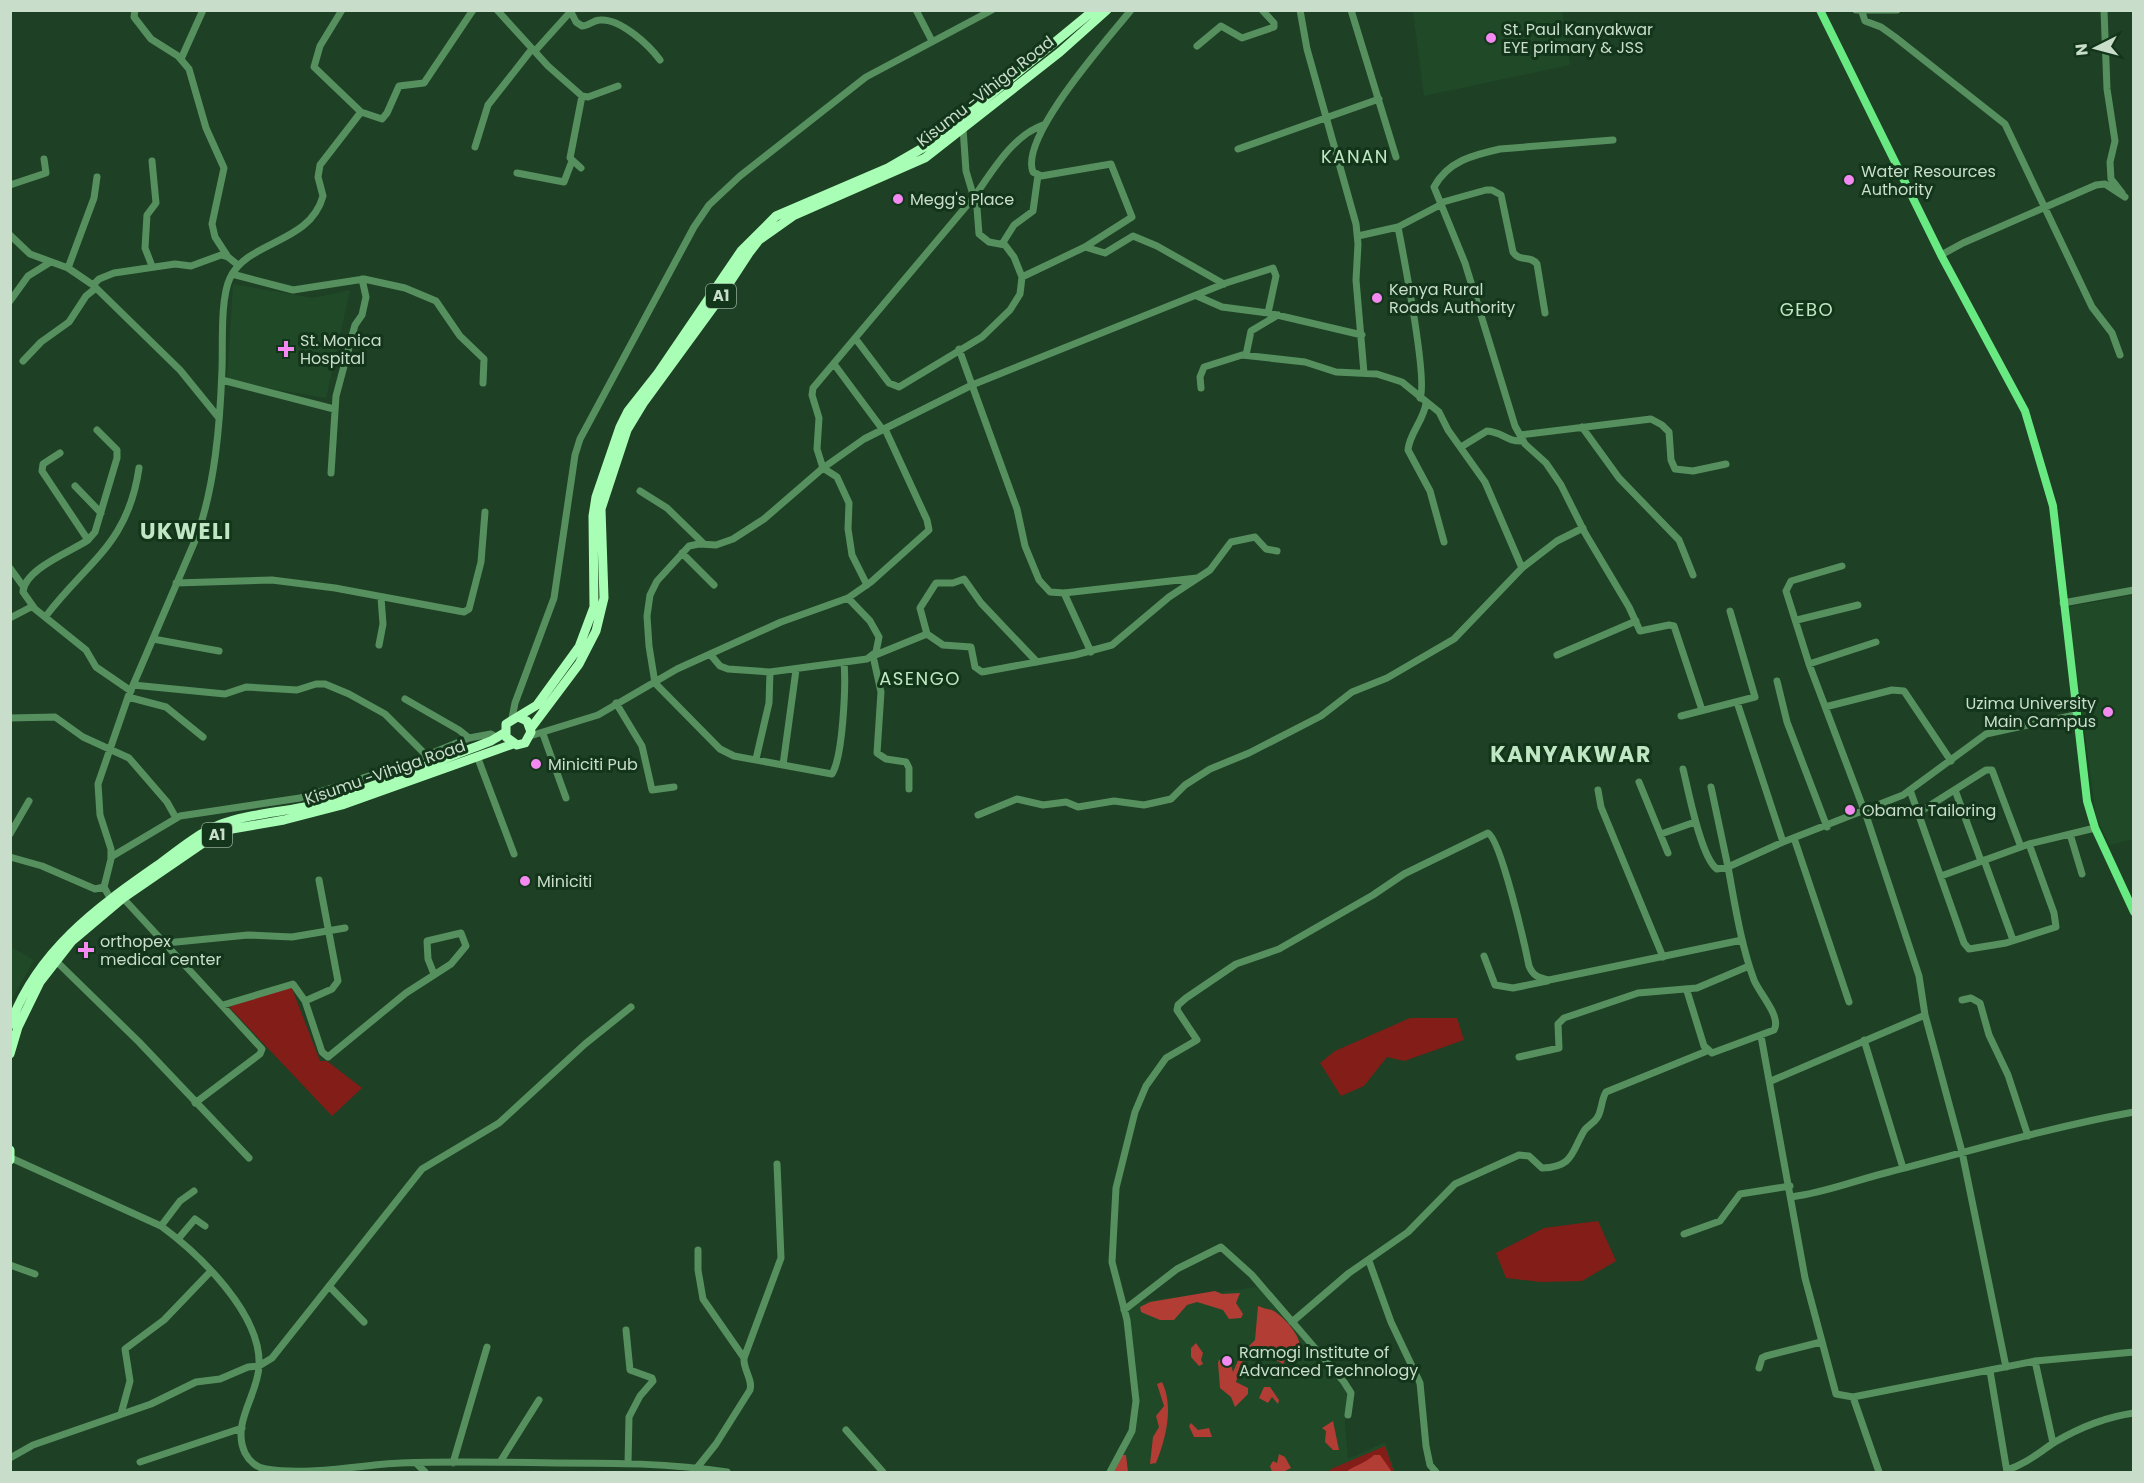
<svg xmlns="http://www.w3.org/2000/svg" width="2144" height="1483" font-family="Poppins,sans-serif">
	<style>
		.built { fill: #204928 }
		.green { fill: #831d18 }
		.forest { fill: #b23d34 }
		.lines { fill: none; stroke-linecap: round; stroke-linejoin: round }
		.minor { stroke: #56905f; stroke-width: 7 }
		.major { stroke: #68e982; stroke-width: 8 }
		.highway { stroke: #a9feb5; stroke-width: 9 }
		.poi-dot { fill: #f389f1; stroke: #13351a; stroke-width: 2 }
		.labels { text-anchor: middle; stroke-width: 6; stroke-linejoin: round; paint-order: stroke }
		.shield { fill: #13351a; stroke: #92ab96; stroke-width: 1.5 }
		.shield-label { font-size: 15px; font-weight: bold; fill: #c9ddcb }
		.poi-label { font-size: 16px; fill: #c9ddcb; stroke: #13351a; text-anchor: start }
		.street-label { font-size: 16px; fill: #c9ddcb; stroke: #13351a }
		.neighbourhood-label { font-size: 18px; letter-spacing: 1.5px; fill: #c0e7c4; stroke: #13351a }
		.district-label { font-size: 22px; font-weight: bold; letter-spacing: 1.5px; fill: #c0e7c4; stroke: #13351a }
	</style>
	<rect width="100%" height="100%" fill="#1e4024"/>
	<!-- built -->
	<path class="built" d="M1413,11H1562L1570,65L1424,96Z
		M233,284L313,298L350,290L326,398L227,381Z
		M2133,595V839L2110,845L2096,817L2068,607Z
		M11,947L34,960L11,1001Z
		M1258,1287L1348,1393L1345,1424L1348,1459L1385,1442L1395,1472H1109V1466L1139,1412L1127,1310L1137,1302Z"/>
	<!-- green -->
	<path class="green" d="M291,986L320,1061H327L362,1088L332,1116L229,1007Z
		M1410,1018H1457L1464,1040L1404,1061L1387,1057L1364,1086L1341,1096L1320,1063L1335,1051Z
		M1598,1221L1616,1261L1582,1281L1541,1282L1506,1278L1496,1253L1544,1228Z
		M1385,1446L1394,1472H1329L1331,1469Z"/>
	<!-- forest -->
	<path class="forest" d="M1215,1291L1222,1294L1240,1293L1236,1303L1243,1314L1241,1318L1229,1319L1223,1310L1197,1302L1187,1305L1174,1320H1160L1141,1312L1140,1307L1150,1302Z
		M1258,1306C1263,1308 1267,1309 1272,1310C1282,1315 1303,1337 1299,1348L1290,1350L1283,1364L1269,1356L1257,1358L1246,1349L1255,1340Z
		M1196,1343L1203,1353L1201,1360L1203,1364L1199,1366L1191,1357V1348Z
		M1240,1356L1246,1369L1238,1375L1236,1382L1248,1388V1394L1235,1407L1231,1397L1220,1388L1218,1363L1219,1360L1229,1358L1233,1372Z
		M1162,1382C1174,1406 1166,1439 1156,1463L1150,1464L1153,1437L1159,1427L1156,1416L1164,1406L1157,1384Z
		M1264,1387H1270L1279,1400L1278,1404L1272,1397L1268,1403L1259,1398Z
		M1333,1421L1339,1450H1333L1325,1442L1326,1431L1322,1428Z
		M1191,1423L1198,1430L1209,1428L1212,1437H1194L1189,1426Z
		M1279,1454L1285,1457L1291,1468L1283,1472H1272L1270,1466L1273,1461L1277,1463Z
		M1122,1455H1126L1128,1472H1114Z
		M1374,1455H1380L1392,1472H1346C1355,1465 1366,1463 1374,1455Z"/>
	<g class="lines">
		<!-- minor -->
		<path class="minor" d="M135,10L134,17L151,39L178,56L189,69L206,128L224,168L212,224L215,237L228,257
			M497,10L548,66L582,96L588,97L618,86
			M916,10L932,41
			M1300,10L1307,49L1356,224L1358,244L1356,280L1364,373
			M1351,10L1396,157
			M1856,10H1897
			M2104,10L2107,89L2115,141L2110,162L2111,179L2122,193
			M571,12L576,22L582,26C589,26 593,20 600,20C620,18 649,45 660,60
			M1862,12L1865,21L1881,27L1895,37L2005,124L2092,307L2112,333L2120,355
			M1197,46L1221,26L1242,38L1274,27V23L1262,10
			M535,51L572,10
			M181,59L203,10
			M361,112L382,119L387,113L399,86L424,83L473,10
			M1613,140L1500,149C1473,155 1448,161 1434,187L1465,263L1515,426L1525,444L1546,463L1561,485L1585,533L1629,607L1640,631L1669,625L1674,626L1702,710
			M475,147L488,105L532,49
			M1238,149L1379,99
			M152,161L156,203L147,215L145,248L152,266
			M581,168L570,158L582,96
			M517,173L564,182L572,161
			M10,185L46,173L44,159
			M1443,202L1486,190H1492L1501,195L1513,252C1519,262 1531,255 1537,264L1545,313
			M1398,227C1403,253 1428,381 1420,398
			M10,235L30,254L68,268L93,285L180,370L219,418
			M1358,236L1398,227L1440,205
			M1002,244L1014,225L1033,211L1038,175
			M1085,247L1105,253L1133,236L1157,246L1224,284
			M1941,255L1963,243L2096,185L2105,184L2125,197
			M68,268L94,198L97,177
			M232,274L293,290L364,279L405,288L436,301L460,336L484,359L483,383
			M1022,277L1085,247L1132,217L1111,164L1041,176L1033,172C1019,137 1108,39 1131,10
			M93,285L99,279L114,273L175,264L191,266L221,255L228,257L238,265
			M1197,296L1222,307L1268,313L1362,335
			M10,301L28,276L49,263
			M855,338L889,383L899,387L982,337L1010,310L1020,294L1022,277L1014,257L1005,245L989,242L979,234L977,208L966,171L963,128
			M1246,355L1251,331L1278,315
			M23,361L41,342L69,322L86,296L96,288
			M834,364L883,430
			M222,380L334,409
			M1201,388L1200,377L1204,367L1242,355L1305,362L1336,372L1377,374L1402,382L1439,412L1448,430L1485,482L1522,568
			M1426,403C1424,420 1409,434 1408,450L1430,491L1444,542
			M1582,427L1619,478L1679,540L1693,575
			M1520,435L1651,419L1662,425L1669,432L1671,460L1675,469L1693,471L1726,464
			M1461,447L1487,431C1503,432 1506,442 1523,441
			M60,453L43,464L42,471L88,540C72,551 24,569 23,592L35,609L86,650L96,667L131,691
			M331,473L336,396L355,325L362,315L366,297L362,279
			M75,486L101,513
			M640,491L667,508L704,544
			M88,540L95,532L117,458V450L97,430
			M682,553L714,585
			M1842,566L1791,581L1786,591L1809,664L1867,818L1919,976L1925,1015L1962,1152L2006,1367
			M10,568L23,586
			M1197,578L1064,593L1050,592L1039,580L1025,546L1017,509L972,385L1226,283L1273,268L1276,276L1268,313
			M176,583L272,580L335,588L464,612L469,609L481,562L485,512
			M867,585L852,555L848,529L849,503L837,477L823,468L817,449L819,418L812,395L813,388L974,197C992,172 1012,136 1043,125
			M1064,593L1091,652
			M2063,603L2134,590
			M46,616C88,561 128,544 139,468
			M10,618L33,606
			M1797,620L1858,605
			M927,634L943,645L971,647L975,667L982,672L1075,655L1112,645L1169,597L1210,570L1231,542L1255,537L1266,549L1277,551
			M153,639L219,651
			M379,645L383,624L381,598
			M710,654L720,666L728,669L770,672L867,659L876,652L879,637L870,621L848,598
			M1557,655L1636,621
			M844,662C846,685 843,756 832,774L734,756L720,749L655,683L649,646L647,616L650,595L657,581L689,546L699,544L716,545L733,539L764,519L823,468L864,439L972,385L959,349
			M1809,664L1876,642
			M1777,681L1787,722L1827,827
			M133,685L225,694L246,687L297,690L316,684H325L349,694L385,714L427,756
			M128,697L166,707L203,737
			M405,699L459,730L469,738
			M1737,702L1783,842
			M616,703L642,746L652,790L674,787
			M1825,707L1892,690L1904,691L1951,761
			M1681,716L1755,697L1730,611
			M10,718L55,717L83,737L129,758L167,802L176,818
			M512,718L515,703L554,598L575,455L580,439L694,227L709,205L740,176L866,77L992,10
			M543,734L566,798
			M530,736L598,715L677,669L781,622L848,598L871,582L929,530L927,520L885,429
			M477,756L514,854
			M756,759L769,703L770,672
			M783,765L796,670
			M1683,769C1688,789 1701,858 1717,869L1728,867L1711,787
			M1639,782L1668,853
			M909,789V768L906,762L886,759L877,753L881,692L873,656L927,634L920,608L936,583H953L964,579L981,603L1037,662
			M1598,790L1601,807L1663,957
			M1910,790L1964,943L1969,949L2006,943L2056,927L2054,913L2029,844
			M1955,790L1981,861
			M1918,813L1986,770H1992L2021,847
			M978,815L1017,799L1043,805L1066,802L1078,807L1114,801L1144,805L1171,799L1185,785L1210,769L1249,753L1321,716L1352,692L1387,678L1454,639L1522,568L1557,541L1583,528
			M10,834L29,801
			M1661,834L1695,822
			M2070,834L2082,874
			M1794,838L1849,1002
			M10,857L42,866L95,889L104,887
			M111,857L180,816L300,798L400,766L469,738L491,734L498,738
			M1984,860L2013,940
			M1941,876L2029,844L2095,828
			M110,898L104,887L111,859V849L100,815L98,784L128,697L197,536C215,484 220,425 222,369C223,345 220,299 230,278C248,240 310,244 323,196L318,177L320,165L361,112L314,67L320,46L342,10
			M123,898L262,1049L260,1054L195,1103
			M166,943L248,935L292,937L345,928
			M1484,956L1495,985L1513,988L1547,981
			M55,960L139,1042L249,1158
			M1687,991L1704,1046L1712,1053L1774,1030C1782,1017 1759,993 1754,980C1741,945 1735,905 1728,867L1783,842L1903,795L1986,734L2075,715
			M1962,1000L1971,998L1980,1003L1989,1035L2008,1075L2028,1136
			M305,1001L332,989L338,981L319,880
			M223,1005L293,984L305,1001L322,1052L328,1057L406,993L451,964L466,946L461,933L427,941L428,959L434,974
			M1761,1036L1805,1278L1836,1394L1853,1397L2035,1361L2134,1352
			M1864,1040L1903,1168
			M1519,1057L1559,1048L1558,1024L1564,1018L1638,993L1697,988L1749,966
			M1771,1081L1925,1015
			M11,1158L161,1226C199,1254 262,1314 259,1366C258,1395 231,1423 245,1453C249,1461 257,1468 266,1469C310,1476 357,1465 401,1463C452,1461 504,1462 555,1463C612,1463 670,1463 727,1472
			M1791,1197C1825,1193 1856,1180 1889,1172C1970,1151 2051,1127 2134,1112
			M161,1226L180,1201L194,1191
			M1684,1234L1720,1221L1740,1194L1790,1186
			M178,1239L195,1219L205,1226
			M698,1250V1270L703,1299L744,1358
			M1369,1261L1391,1322L1420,1383L1426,1446L1430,1465L1436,1472
			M10,1265L35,1274
			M329,1286L364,1322
			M1124,1310L1177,1269L1221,1247L1252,1275L1344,1382L1351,1393L1348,1415
			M1292,1322L1349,1273L1408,1232L1455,1184L1519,1155L1529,1156L1542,1168C1573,1167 1571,1153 1584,1131C1587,1126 1594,1123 1597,1118C1602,1111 1601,1100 1606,1092L1707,1051
			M626,1330L630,1370L652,1378L653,1381L640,1396L629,1417L628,1464
			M2035,1361L2053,1443
			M1759,1368L1762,1358L1766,1356L1821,1342
			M1990,1371L2007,1472
			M1853,1397L1879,1472
			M121,1414L130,1381L125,1349L164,1320L210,1272
			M846,1430L883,1472
			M10,1458L33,1445L151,1404L196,1382L220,1379L248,1367L259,1366L272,1358L422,1169L499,1123L585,1044L631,1007
			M140,1462L242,1428
			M500,1462L539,1400
			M416,1463L425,1472
			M453,1463L487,1347
			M696,1469L716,1444L750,1390C753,1379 743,1370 744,1358L781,1258L777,1164
			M2007,1470C2026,1464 2038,1453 2055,1442C2079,1428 2105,1417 2134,1413
			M1110,1472L1132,1431L1136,1401L1127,1320L1112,1262L1116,1188L1135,1112L1146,1086L1166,1058L1197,1040L1177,1010L1178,1005L1186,998L1236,964L1279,949L1373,895L1404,874L1488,833C1501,840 1525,946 1529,966C1533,976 1539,978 1549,980L1742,940"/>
		<!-- major -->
		<path class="major" d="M1820,10L1941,255L2025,411L2053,506L2087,801L2095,828L2134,912"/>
		<!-- highway -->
		<path class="highway" d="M518,717L527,721L531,732L525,743L517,745L506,737V724L537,705L579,647L594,607L593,516L596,497L620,427L628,411L658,373L741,251L776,216L888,168L933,142L1094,10
			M531,728L579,664L596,631L604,598L601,509L627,430L644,402L717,302L749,253L759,240L793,216L925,158L1060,52L1107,10
			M10,1025C37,951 96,908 158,865C177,851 197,834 219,825C248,813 289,812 321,803C378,786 435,762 491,741L504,733
			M10,1054L18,1027L40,982L72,941L123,898L209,839L232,829L284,820L342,805L513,744
			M10,1150V1160"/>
	</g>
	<!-- markers -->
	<g class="poi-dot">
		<circle cx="1491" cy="38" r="6"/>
		<circle cx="1849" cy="180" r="6"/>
		<circle cx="898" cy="199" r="6"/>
		<circle cx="1377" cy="298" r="6"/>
		<path d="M283 340h6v6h6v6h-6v6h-6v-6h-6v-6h6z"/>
		<circle cx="2108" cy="712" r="6"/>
		<circle cx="536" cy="764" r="6"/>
		<circle cx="1850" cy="810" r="6"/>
		<circle cx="525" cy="881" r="6"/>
		<path d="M83 941h6v6h6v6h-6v6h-6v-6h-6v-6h6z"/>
		<circle cx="1227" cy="1361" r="6"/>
	</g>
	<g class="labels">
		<!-- shield labels -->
		<g class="shield">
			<rect x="706" y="284" width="30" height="24" rx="4.5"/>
			<rect x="202" y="823" width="30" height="24" rx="4.5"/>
		</g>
		<g class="shield-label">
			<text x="721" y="301">A1</text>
			<text x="217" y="840">A1</text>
		</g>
		<!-- poi labels -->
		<g class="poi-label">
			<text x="1503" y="35">St. Paul Kanyakwar<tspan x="1503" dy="18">EYE primary &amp; JSS</tspan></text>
			<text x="1861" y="177">Water Resources<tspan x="1861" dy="18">Authority</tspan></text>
			<text x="910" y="205">Megg's Place</text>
			<text x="1389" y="295">Kenya Rural<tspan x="1389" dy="18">Roads Authority</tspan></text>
			<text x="300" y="346">St. Monica<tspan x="300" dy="18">Hospital</tspan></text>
			<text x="2096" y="709" text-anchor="end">Uzima University<tspan x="2096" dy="18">Main Campus</tspan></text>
			<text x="548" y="770">Miniciti Pub</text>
			<text x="1862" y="816">Obama Tailoring</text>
			<text x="537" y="887">Miniciti</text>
			<text x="100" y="947">orthopex<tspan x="100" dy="18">medical center</tspan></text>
			<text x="1239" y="1358">Ramogi Institute of<tspan x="1239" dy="18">Advanced Technology</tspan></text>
		</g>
		<!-- street labels -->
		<g class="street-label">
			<text transform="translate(985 91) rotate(-38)" y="6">Kisumu -Vihiga Road</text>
			<text transform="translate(385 772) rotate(-19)" y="6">Kisumu -Vihiga Road</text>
		</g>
		<!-- neighbourhood labels -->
		<g class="neighbourhood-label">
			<text x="1355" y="163">KANAN</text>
			<text x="1807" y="316">GEBO</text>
			<text x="920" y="685">ASENGO</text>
		</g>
		<!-- district labels -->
		<g class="district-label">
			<text x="186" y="539">UKWELI</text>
			<text x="1571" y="762">KANYAKWAR</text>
		</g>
	</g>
	<!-- border -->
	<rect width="2144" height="1483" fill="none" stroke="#c9ddcb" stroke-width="24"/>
	<!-- north arrow -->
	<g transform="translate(2096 48) rotate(264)" stroke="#13351a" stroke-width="4.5" paint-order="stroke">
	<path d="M0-4.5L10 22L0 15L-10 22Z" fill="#c9ddcb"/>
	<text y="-9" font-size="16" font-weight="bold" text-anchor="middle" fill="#c9ddcb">N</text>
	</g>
</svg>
